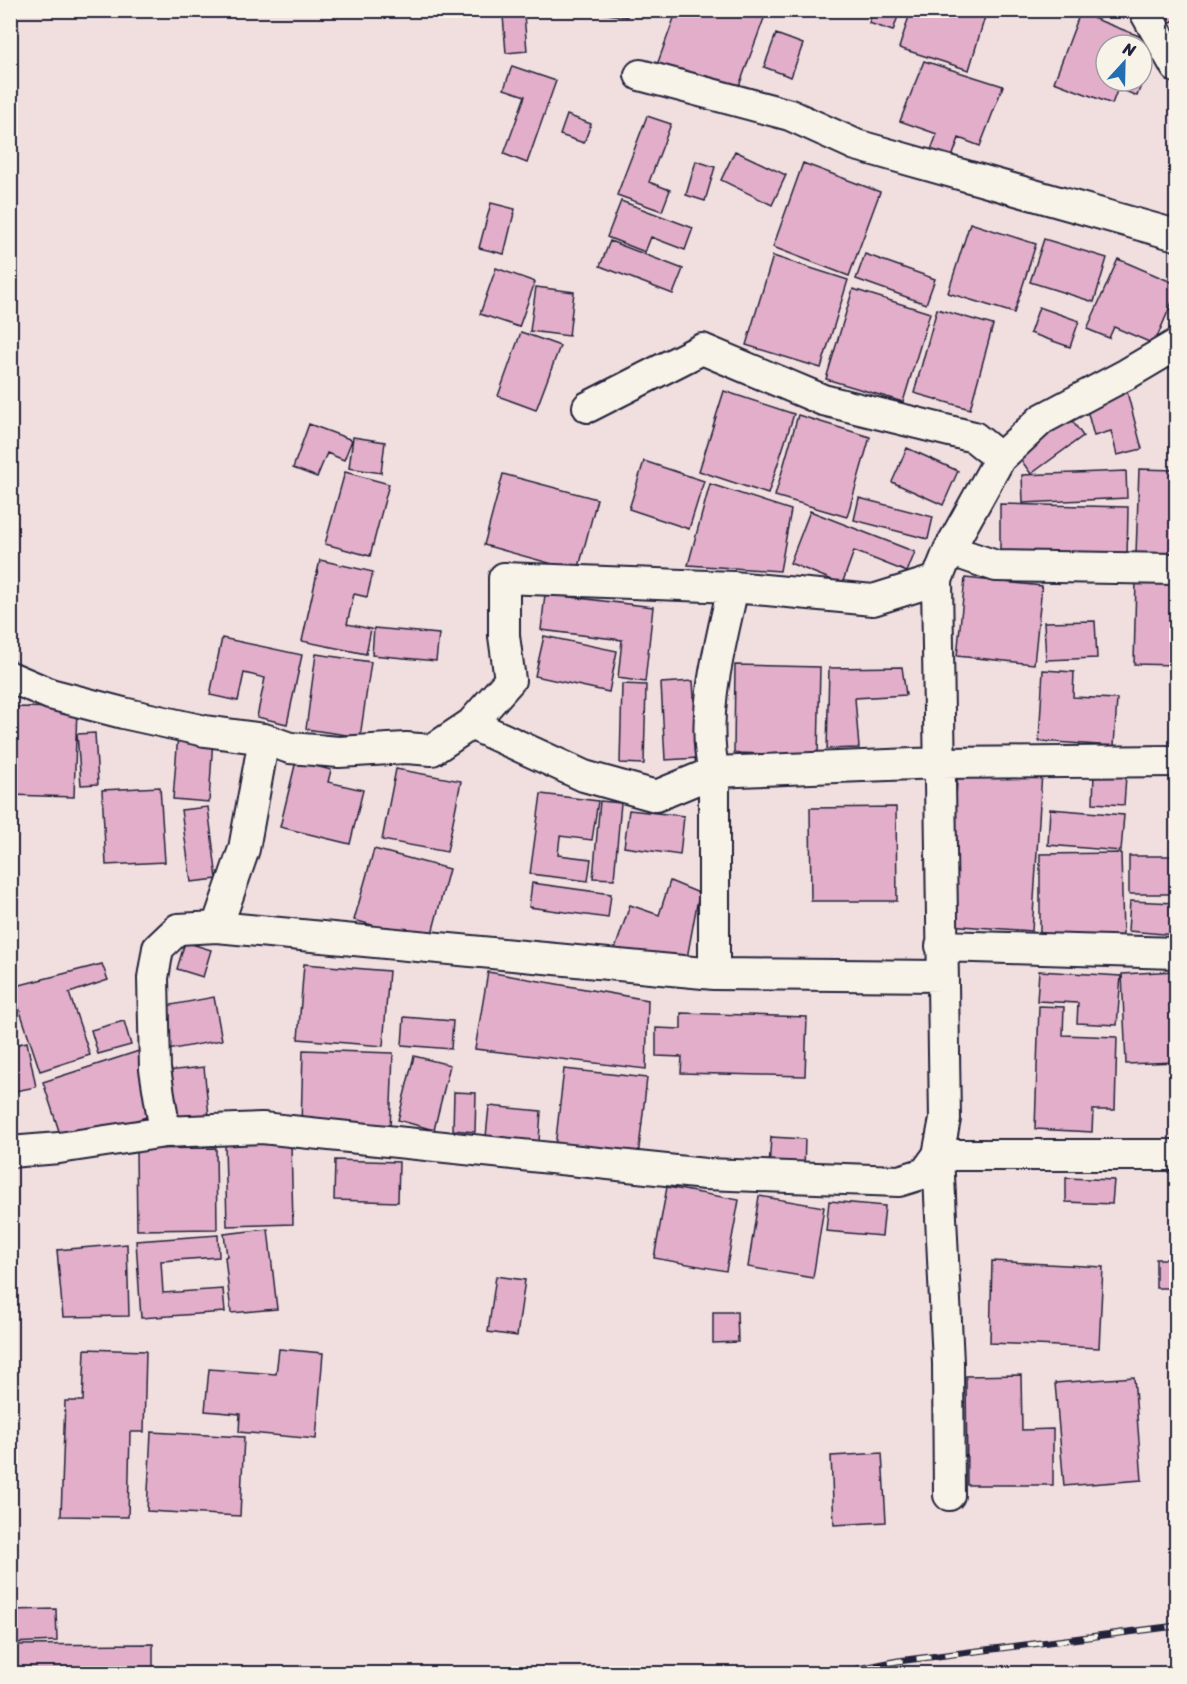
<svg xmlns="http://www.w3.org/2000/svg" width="1187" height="1684" font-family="Sriracha,sans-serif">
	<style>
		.building { fill: #e2aec9; stroke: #22223b; stroke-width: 1.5; fill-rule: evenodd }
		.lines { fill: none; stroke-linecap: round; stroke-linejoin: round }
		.minor-casing { stroke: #22223b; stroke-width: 34 }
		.minor { stroke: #f7f3e8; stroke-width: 30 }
		.rail-casing { stroke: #22223b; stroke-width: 7 }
		.rail { stroke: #f7f3e8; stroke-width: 4.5; stroke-dasharray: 14; stroke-linecap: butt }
	</style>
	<rect width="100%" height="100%" fill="#f1dedf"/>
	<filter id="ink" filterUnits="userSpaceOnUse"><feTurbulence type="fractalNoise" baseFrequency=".0167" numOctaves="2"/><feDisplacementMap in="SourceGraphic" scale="12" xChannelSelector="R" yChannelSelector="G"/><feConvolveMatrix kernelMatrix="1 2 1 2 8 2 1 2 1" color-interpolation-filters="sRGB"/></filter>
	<g filter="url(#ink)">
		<!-- building -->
		<path class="building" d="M502,10H565L502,15Z
			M581,10H628L627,17Z
			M677,10H759L766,13L736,94L657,65Z
			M873,10H900L893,31L869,23Z
			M911,10H987L969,70L899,48Z
			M1161,10H1176V19L1168,24Z
			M1080,13L1157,43L1137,96L1118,88L1112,104L1054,82ZM1106,45H1142V81H1106Z
			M524,14L527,51L506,53L503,16Z
			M776,34L803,44L791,77L764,67Z
			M924,61L1003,86L980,146L959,138L949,166L928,158L937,134L900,121Z
			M512,66L556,81L527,163L504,154L525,96L504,89Z
			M567,115L591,124L584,143L560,135Z
			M647,116L671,124L649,182L670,190L662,211L617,195Z
			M735,151L786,175L772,205L721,180Z
			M696,161L715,167L705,201L686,195Z
			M803,163L880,192L849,276L773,247Z
			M621,201L693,228L685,250L651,237L645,252L607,237Z
			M491,203L515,209L504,254L479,248Z
			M970,223L1036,244L1014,313L948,293Z
			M1044,239L1107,258L1094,302L1030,282Z
			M610,241L683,269L673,294L600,266Z
			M865,254L935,279L926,304L856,279Z
			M773,256L848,280L821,368L746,345Z
			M1118,259L1176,284V293L1154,344L1114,327L1109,338L1087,329Z
			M496,268L535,282L519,327L480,314Z
			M536,287L574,292L569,336L530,331Z
			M853,289L930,313L903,402L826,379Z
			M1039,307L1079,321L1070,347L1030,333Z
			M937,309L993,325L970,409L914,393Z
			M521,332L560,346L536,410L498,396Z
			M724,391L794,414L768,494L699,471Z
			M1127,392L1142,449L1117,455L1111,431L1094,436L1085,403Z
			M798,415L870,437L847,517L775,496Z
			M1068,415L1083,436L1031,474L1016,453Z
			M309,424L352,440L344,460L327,453L317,477L293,468Z
			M353,437L385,442L381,473L349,468Z
			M907,448L958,471L943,505L892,482Z
			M644,461L704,481L689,529L629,509Z
			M1139,469L1176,470V556L1136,554Z
			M1126,471L1127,498L1023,503L1022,475Z
			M345,472L389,484L370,556L325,544Z
			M503,474L597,499L578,571L484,545Z
			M710,484L791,510L780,571L688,565Z
			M859,498L933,517L928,539L854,520Z
			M1000,504L1128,507L1127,559L1000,556Z
			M810,511L915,552L907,572L854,551L842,584L790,563Z
			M320,560L373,572L367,597L354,594L347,624L371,629L366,654L302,641Z
			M965,578L1042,586L1034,664L957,656Z
			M1136,580L1176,581V665L1134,664Z
			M545,594L653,607L645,682L618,678L622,640L541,630Z
			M1095,621L1097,658L1046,660L1044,622Z
			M374,628L439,634L436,661L372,655Z
			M544,636L617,651L609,692L535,676Z
			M222,638L302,655L287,724L257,717L265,678L244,673L238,701L210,695Z
			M316,654L371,662L360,737L306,729Z
			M735,665L820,667L818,755L734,753Z
			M902,667L906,695L855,698L859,748L827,749L829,668Z
			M1043,670L1074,672L1073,697L1117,699L1114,746L1039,741Z
			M693,681L698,758L665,760L661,683Z
			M622,684L646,685L644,764L620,763Z
			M12,707L77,708L74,797L10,795Z
			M95,733L98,784L81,785L77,734Z
			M178,734L213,737L209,802L173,799Z
			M296,761L331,770L328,782L363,790L350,844L280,827Z
			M958,766L1042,772L1032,931L948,925Z
			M396,769L461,781L447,852L382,840Z
			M1094,774L1126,776L1124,805L1093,803Z
			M160,787L165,862L106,865L102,790Z
			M541,794L598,801L592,840L560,836L558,855L591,859L588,881L530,874Z
			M600,801L621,803L614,879L593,878Z
			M208,807L217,879L191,882L181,810Z
			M896,807L897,901H811L810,808Z
			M1050,809L1124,815L1121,851L1048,845Z
			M629,810L684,816L680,855L624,847Z
			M374,849L449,869L430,941L354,920Z
			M1121,853L1123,936H1040V854Z
			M1129,856H1171L1172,894H1129Z
			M670,881L699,893L685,969L613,955L630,905L659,915Z
			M532,883L611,894L608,918L529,907Z
			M1130,901L1176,903V935L1128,931Z
			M185,942L211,950L203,977L177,969Z
			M102,964L108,980L69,993L90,1055L40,1071L12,987Z
			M304,964L389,971L383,1046L298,1039Z
			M1039,971L1121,976L1117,1025L1077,1023L1078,1003L1037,1001Z
			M1176,971V1062L1126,1064L1122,974Z
			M488,972L648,1000L646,1069L475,1049Z
			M214,997L222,1040L163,1051L155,1008Z
			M1039,1006L1064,1007L1063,1035L1117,1037L1115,1110H1093L1092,1132L1035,1129Z
			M681,1013L807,1017L805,1076L681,1073L682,1057L656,1056V1028L681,1029Z
			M404,1017L453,1021L451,1049L402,1045Z
			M124,1021L131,1045L98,1054L91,1030Z
			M27,1042L36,1087L10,1092V1046Z
			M303,1050L393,1053L390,1130L301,1127Z
			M139,1051L159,1113L63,1143L43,1082Z
			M414,1056L450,1065L434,1130L398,1120Z
			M204,1067L209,1116L171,1119L167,1071Z
			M564,1069L647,1078L638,1157L555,1147Z
			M454,1092L476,1093L475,1132L453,1130Z
			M489,1106L541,1111L539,1141L486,1137Z
			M771,1137L805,1139L804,1170L769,1169Z
			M291,1143L293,1224L227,1226L225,1144Z
			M216,1148L217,1229L137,1230L136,1149Z
			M335,1160L399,1162L398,1202L334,1200Z
			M1066,1178L1114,1180L1112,1204L1066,1202Z
			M667,1187L739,1200L726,1271L654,1258Z
			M759,1196L824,1207L813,1278L748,1267Z
			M829,1201L885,1206L882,1236L826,1231Z
			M268,1229L277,1309L231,1313L225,1257L227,1256L224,1234Z
			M218,1235L219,1257L161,1261L163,1293L223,1289L225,1312L141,1318L136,1241Z
			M127,1244L129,1316L63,1317L57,1250Z
			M1156,1259H1176V1288H1156Z
			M992,1261L1103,1267L1099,1348L990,1343Z
			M496,1276L525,1280L517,1336L488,1332Z
			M713,1312H737L738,1342L713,1343Z
			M85,1349L146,1351L144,1432H130L128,1517L61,1516L65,1401H83Z
			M279,1349L323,1353L316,1439L239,1432L240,1414L205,1411L209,1369L276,1374Z
			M1021,1375L1022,1430L1053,1429V1485H967L966,1376Z
			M1134,1377L1142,1480L1064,1486L1055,1383Z
			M151,1432L244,1437L240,1516L147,1511Z
			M882,1453L886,1522L834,1525L831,1456Z
			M56,1609L57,1641L10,1643V1610Z
			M153,1644V1674H10V1645Z"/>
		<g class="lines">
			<!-- minor casing -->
			<g class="minor-casing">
				<path id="minor" d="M1144,10L1176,67
					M640,75L790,115L856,145L1176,235
					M588,407L702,349L823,400L974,437L1000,458
					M949,550L996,566L1176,569
					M10,677L50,694L123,713L205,731L264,739L290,748L339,752L406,748L432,750L471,724L510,680L504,636V578L733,587L873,600L937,580
					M471,724L584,776L656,796L714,772L939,763L1176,761
					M217,927L714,974L942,976
					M941,946L1176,953
					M714,974V772C700,714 721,644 733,587
					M165,1132L155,1069L153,978L158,948L178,929L217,927L244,849L264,739
					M10,1152L59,1148L165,1132L262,1128L705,1174L899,1181L925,1173L938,1155
					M938,1155H1176
					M949,1495L948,1363L938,1155L945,1119L937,580L949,550L1000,458L1042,419L1127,374L1176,345"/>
			</g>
			<!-- minor -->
			<use href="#minor" class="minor"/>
			<!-- rail casing -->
			<g class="rail-casing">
				<path id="rail" d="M834,1674L898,1661L1176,1626"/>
			</g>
			<!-- rail -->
			<use href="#rail" class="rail"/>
		</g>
	</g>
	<!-- margin -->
	<rect width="1187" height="1684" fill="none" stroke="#f7f3e8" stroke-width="36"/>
	<rect x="18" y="18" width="1151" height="1648" fill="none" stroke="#22223b" stroke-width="2" filter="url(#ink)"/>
	<!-- north arrow -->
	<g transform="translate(1124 63) rotate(22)"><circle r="28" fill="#f7f3e8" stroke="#a29fa3" stroke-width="1.5"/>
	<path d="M0-4.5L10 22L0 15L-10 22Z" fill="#1f6fb2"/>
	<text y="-9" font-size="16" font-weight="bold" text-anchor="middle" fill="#22223b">N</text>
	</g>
</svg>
